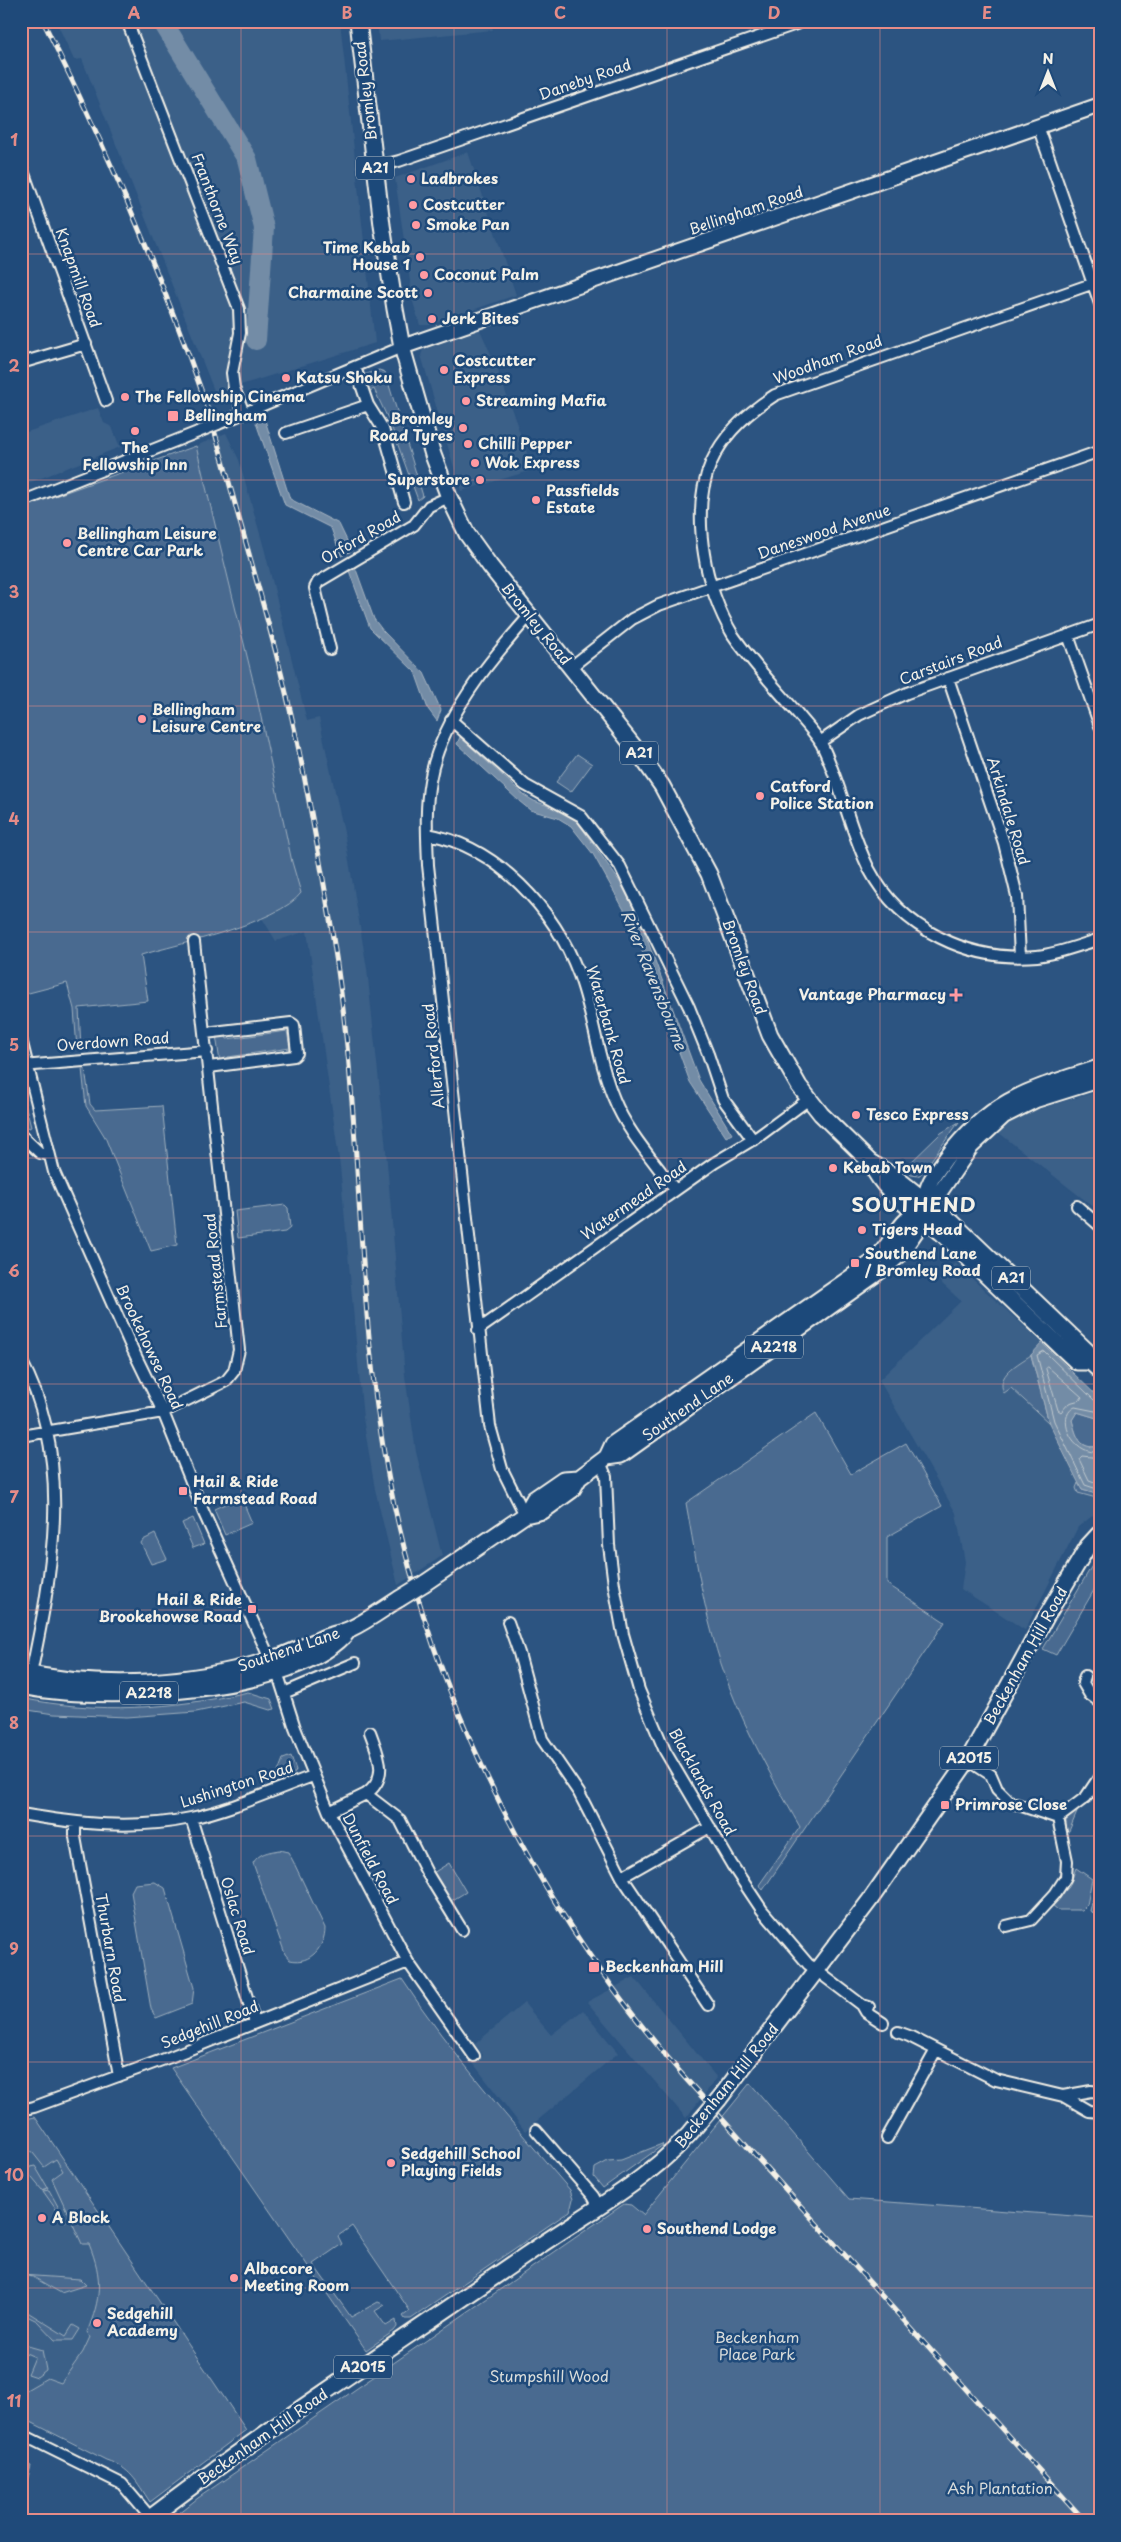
<svg xmlns="http://www.w3.org/2000/svg" width="1121" height="2542" font-family="'Playpen Sans',sans-serif">
	<style>
		.built { fill: #3b6088 }
		.green { fill: #496b90; stroke: #9eaebc }
		.water { fill: #738ca6; stroke: #a7b4c0 }
		.lines { fill: none; stroke-linecap: round; stroke-linejoin: round }
		.shore { stroke: #c0c9ce; stroke-width: 1 }
		.river { stroke: #738ca6; stroke-width: 20 }
		.street-casing { stroke: #f4f1e8; stroke-width: 14 }
		.secondary-casing { stroke: #f4f1e8; stroke-width: 18 }
		.primary-casing { stroke: #f4f1e8; stroke-width: 19 }
		.street { stroke: #1f4a7a; stroke-width: 10 }
		.secondary { stroke: #1f4a7a; stroke-width: 14 }
		.primary { stroke: #1f4a7a; stroke-width: 15 }
		.rail-casing { stroke: #f4f1e8; stroke-width: 5 }
		.rail { stroke: #1f4a7a; stroke-width: 3; stroke-dasharray: 9; stroke-linecap: butt }
		.street-bridge-casing { stroke: #f4f1e8; stroke-width: 14; stroke-linecap: butt }
		.primary-bridge-casing { stroke: #f4f1e8; stroke-width: 19; stroke-linecap: butt }
		.street-bridge { stroke: #1f4a7a; stroke-width: 10 }
		.primary-bridge { stroke: #1f4a7a; stroke-width: 15 }
		.grid { fill: none; stroke: #e58c88; stroke-width: 1; stroke-opacity: 0.55 }
		.poi-dot { fill: #ff9aa2; stroke: #1f4a7a; stroke-width: 2 }
		.labels { text-anchor: middle; stroke-width: 5; stroke-linejoin: round; paint-order: stroke }
		.shield { fill: #1f4a7a; stroke: #b4bfc7; stroke-width: 1 }
		.shield-label { font-size: 14px; font-weight: bold; fill: #f4f1e8 }
		.street-label { font-size: 15px; fill: #f4f1e8; stroke: #1f4a7a }
		.poi-label { font-size: 15px; font-weight: bold; fill: #f4f1e8; stroke: #1f4a7a; text-anchor: start }
		.park-label { font-size: 15px; fill: #dadddb; stroke: #1f4a7a }
		.water-label { font-size: 16px; font-style: italic; fill: #dadddb; stroke: #1f4a7a }
		.district-label { font-size: 20px; font-weight: bold; letter-spacing: 1px; fill: #f4f1e8; stroke: #1f4a7a }
		.neatline { fill: none; stroke: #e58c88; stroke-width: 2 }
		.grid-label { font-size: 16px; text-anchor: middle; font-weight: bold; fill: #e58c88 }
	</style>
	<rect width="100%" height="100%" fill="#2c5481"/>
	<filter id="ink" filterUnits="userSpaceOnUse"><feTurbulence type="fractalNoise" baseFrequency=".02" numOctaves="2"/><feDisplacementMap in="SourceGraphic" scale="10" xChannelSelector="R" yChannelSelector="G"/><feConvolveMatrix kernelMatrix="1 2 1 2 8 2 1 2 1" color-interpolation-filters="sRGB"/></filter>
	<g filter="url(#ink)">
		<!-- built -->
		<path class="built" d="M56,21H340L375,343L215,393L82,59L74,60Z
			M377,21H490L493,30L379,41Z
			M468,152L516,295L429,325H420L413,302L395,178Z
			M480,330L497,368L533,470L461,491L421,355L423,350Z
			M98,408L104,423L112,427L120,447L21,486V434Z
			M226,433L239,460L264,548L307,721L319,718L345,837L367,969L385,1139L405,1376L416,1452L442,1556L398,1585L375,1489L363,1418L340,1166L307,931L276,941L262,918L296,899L301,893L292,862L255,689L196,446Z
			M1100,1091V1212L998,1132L1014,1120L1035,1110Z
			M955,1263L1042,1343L1031,1355L1049,1423L1078,1483L1076,1488L1078,1493L1100,1499V1510L1078,1527L1025,1630L961,1589L965,1562L956,1513L879,1380L961,1301L939,1281Z
			M634,1977L717,2078L686,2118L587,2002Z
			M524,2003L551,2035L583,2010L618,2053L525,2131L473,2063L483,2055L475,2044Z
			M35,2117L246,2430L150,2502L130,2472L121,2465L106,2460L21,2417V2120Z"/>
		<!-- green -->
		<path class="green" d="M379,370L385,372L423,496L418,500L390,423L374,389L366,393L361,376Z
			M196,446L255,689L292,862L301,893C279,923 178,944 141,955L148,1001L79,1008L81,1049H77L74,1009L67,983L21,995V508Z
			M577,754L592,764L571,792L556,782Z
			M287,1031L290,1048L228,1057V1061L220,1062L216,1035L225,1034L227,1039Z
			M82,1069H85L90,1104L95,1110L162,1106L177,1245L151,1251L105,1137L86,1106Z
			M21,1088L31,1127L29,1128L21,1120Z
			M959,1122L921,1174L918,1176L911,1175L905,1168L941,1133Z
			M285,1205L288,1208L290,1228L285,1232L238,1238L235,1211Z
			M1031,1355L1049,1423L1011,1388L1004,1393C995,1375 1018,1364 1031,1355Z
			M1077,1412L1100,1419V1446C1079,1451 1076,1435 1072,1420Z
			M816,1413L851,1474L906,1443L942,1506L887,1537V1584L945,1622L763,1890L759,1885L800,1827C766,1767 731,1705 713,1637C701,1594 694,1547 686,1503Z
			M1078,1483L1082,1490L1100,1495V1499L1078,1493L1076,1488Z
			M241,1497L252,1523L225,1535L214,1509Z
			M193,1518L204,1544L193,1548L182,1523Z
			M155,1534L167,1559L151,1564L141,1543L143,1540Z
			M1100,1552V1586L1097,1585L1056,1655L1043,1649Z
			M248,1692L271,1699L275,1709L270,1710L244,1702L196,1712L127,1717L54,1714L21,1709V1698C97,1714 173,1709 248,1692Z
			M291,1756L296,1770L295,1773L280,1780L278,1772L283,1759Z
			M1078,1810L1069,1831L1066,1832V1820Z
			M279,1850L288,1852L293,1861L325,1928C325,1946 311,1965 290,1960L285,1954L253,1863C259,1853 268,1852 279,1850Z
			M449,1863L466,1892L451,1901L433,1873Z
			M1076,1868L1092,1879L1087,1905L1082,1910H1058L1052,1905L1069,1887Z
			M155,1882L165,1888L194,1988L192,2004L156,2018L151,2009L131,1892L135,1884Z
			M1097,1882L1100,1883V1917L1090,1911Z
			M402,1979C451,2054 512,2122 570,2190L573,2199L570,2211L411,2319H405L403,2316L410,2311L352,2226L338,2236L342,2244L313,2264L351,2317L378,2302L385,2305L375,2311L386,2326L396,2320L397,2327L394,2331L366,2350L171,2068Z
			M750,2083L849,2199L1100,2218V2521H169L198,2498L624,2204L631,2205L643,2215Z
			M35,2117L246,2430L150,2502C136,2481 131,2468 106,2460L21,2417V2393L47,2378L61,2383L83,2352L90,2337L87,2332C101,2299 103,2278 89,2244H82L52,2179L63,2171L56,2159L44,2167L33,2153L21,2144V2120Z
			M662,2144L663,2145L603,2188L594,2177L595,2168L608,2161L621,2160Z
			M35,2166L48,2188L42,2190L27,2172L30,2167Z
			M49,2190L66,2221L65,2222L43,2191Z
			M21,2275L80,2279L86,2285L61,2293L33,2277Z
			M21,2308L66,2336L73,2325L80,2329L73,2340H55L37,2321L21,2313Z
			M21,2337L28,2346L42,2350L46,2370L37,2377L28,2374L35,2357L21,2351Z
			M21,2462L31,2466L26,2485L21,2489Z"/>
		<!-- water -->
		<path class="water" d="M264,417L290,499L339,524L352,551L341,556L331,528L285,505L255,420Z
			M354,564L374,619L383,631L424,673L441,710L437,721L428,709L415,672L370,628L348,568Z
			M460,737L524,795L534,801L560,810L577,821L620,882L640,920L699,1080L732,1134L726,1137L690,1082L632,924L593,854L571,826L558,818L530,810L519,801L457,744Z
			M1042,1343L1100,1399V1419L1077,1412L1072,1420C1076,1435 1079,1451 1100,1446V1495L1082,1490L1049,1423L1031,1355Z"/>
		<g class="lines">
			<!-- shore -->
			<path class="shore" d="M1048,1367L1082,1397L1080,1400L1069,1403L1061,1412L1058,1410L1046,1369Z
				M1100,1402L1094,1400L1044,1351L1037,1355L1054,1421L1085,1485L1100,1490
				M1100,1412L1075,1407C1055,1416 1072,1456 1100,1452
				M1100,1458L1082,1456L1079,1459L1089,1480L1100,1484"/>
			<!-- river -->
			<path class="river" d="M162,21L247,159L264,228L256,340"/>
			<!-- street casing -->
			<g class="street-casing">
				<path id="street" d="M127,21L239,309L240,333L232,373L234,388L244,413
					M1038,126L1100,304
					M21,165L106,401
					M375,167L399,161L805,21
					M1100,281L775,395C712,435 692,481 704,554C708,581 719,612 733,635C752,663 776,688 798,714C805,723 815,733 821,743C841,783 849,829 869,869C901,930 970,962 1037,956C1058,954 1080,945 1100,939
					M21,363L86,344
					M355,367L368,405L383,429L404,502
					M218,424L402,347
					M286,433L368,405
					M21,502L198,432
					M1068,635L1100,726
					M330,649L315,588L318,582L414,525L429,506L449,497
					M571,667L632,619L659,605L1100,451
					M948,678L1004,843L1017,896L1020,956
					M451,720L525,785L581,816L620,866L689,1007L708,1054L723,1099L753,1140
					M820,742L859,715L907,693L1100,624
					M427,834C497,846 555,910 579,975C594,1015 597,1059 614,1099C627,1132 654,1161 675,1190
					M205,1033L291,1023L294,1025L297,1053L294,1056L209,1067
					M21,1039L54,1172L129,1342L163,1412L203,1511L280,1681L295,1728L329,1812L408,1962L474,2056
					M22,1066L207,1051
					M21,1135L40,1153L49,1155
					M1077,1206L1100,1226
					M478,1330L714,1163L759,1136L809,1099
					M21,1360C75,1460 52,1574 30,1679
					M21,1436L163,1412L226,1381L234,1371L239,1350L194,942
					M600,1462L606,1476L609,1545L614,1585L623,1634L639,1690L665,1751L732,1865L762,1910L808,1964L862,2005L869,2007
					M525,1515L502,1469L490,1426L428,865C427,837 425,809 430,781C440,720 490,660 530,615
					M508,1622L519,1653L542,1739L579,1793L622,1877L708,2005
					M1085,1676L1083,1683L1090,1695L1100,1702
					M284,1693L355,1663
					M968,1760L991,1775L997,1789L1010,1802L1058,1818
					M366,1794C390,1777 378,1754 370,1732
					M329,1812L366,1794L400,1820L427,1873L462,1930
					M21,1814C78,1824 134,1830 191,1818C233,1809 273,1790 313,1776
					M191,1818L255,2023
					M1058,1818L1086,1797L1100,1776
					M75,1823V1837L119,2076
					M622,1877L710,1827
					M1006,1926L1031,1920L1055,1894L1066,1877L1067,1861L1058,1818
					M862,2005L866,2012L883,2023
					M898,2032L909,2036L996,2080L1063,2096L1089,2111L1100,2112
					M1063,2096L1091,2091L1100,2092
					M21,2110L34,2107L170,2057L408,1962
					M536,2130L593,2196L599,2207
					M887,2138L936,2050
					M21,2434L122,2484L150,2517"/>
			</g>
			<!-- secondary casing -->
			<g class="secondary-casing">
				<path id="secondary" d="M402,347L1100,105
					M1100,1067C1032,1089 992,1097 946,1158C936,1172 926,1183 925,1201L938,1195L971,1147L1004,1116L1036,1100L1100,1080"/>
			</g>
			<!-- primary casing -->
			<g class="primary-casing">
				<path id="primary" d="M358,21L382,225L395,309L402,347L433,455L449,497L467,534L490,566L639,753L662,786L709,874L770,1035L799,1086L821,1114L870,1162L895,1177L953,1223L1087,1351L1090,1362L1100,1371
					M870,1162C887,1199 917,1210 945,1236C989,1278 1032,1320 1077,1362H1090
					M607,1457L613,1444L873,1262C886,1250 893,1236 904,1223C910,1216 916,1216 921,1207
					M525,1515L534,1499L563,1479L579,1478
					M425,1583L525,1515L543,1511L572,1490L579,1478L607,1457L621,1455L884,1268L899,1255L919,1226L917,1215
					M21,1672C103,1690 193,1685 273,1659C291,1653 307,1645 325,1637C333,1634 342,1633 350,1629C367,1621 383,1609 399,1599
					M21,1686C97,1703 299,1695 349,1630
					M719,2099L870,1900L968,1760L1046,1617L1088,1546L1100,1533
					M146,2521C268,2427 399,2343 526,2255C587,2212 655,2179 701,2120"/>
			</g>
			<!-- street -->
			<use href="#street" class="street"/>
			<!-- secondary -->
			<use href="#secondary" class="secondary"/>
			<!-- primary -->
			<use href="#primary" class="primary"/>
			<!-- rail casing -->
			<g class="rail-casing">
				<path id="rail" d="M43,21C104,143 158,267 203,395C217,436 228,479 240,522C259,589 278,655 293,723C306,780 316,839 326,896C339,968 348,1042 353,1114C361,1216 364,1320 379,1421C414,1665 524,1894 686,2079L1085,2521"/>
			</g>
			<!-- rail -->
			<use href="#rail" class="rail"/>
			<!-- street-bridge casing -->
			<g class="street-bridge-casing">
				<path id="street-bridge" d="M198,432L218,424"/>
			</g>
			<!-- primary-bridge casing -->
			<g class="primary-bridge-casing">
				<path id="primary-bridge" d="M399,1599L425,1583
					M701,2120L719,2099"/>
			</g>
			<!-- street-bridge -->
			<use href="#street-bridge" class="street-bridge"/>
			<!-- primary-bridge -->
			<use href="#primary-bridge" class="primary-bridge"/>
		</g>
	</g>
	<!-- grid -->
	<path class="grid" d="M241,21V2521M454,21V2521M667,21V2521M880,21V2521M21,254H1100M21,480H1100M21,706H1100M21,932H1100M21,1158H1100M21,1384H1100M21,1610H1100M21,1836H1100M21,2062H1100M21,2288H1100"/>
	<!-- markers -->
	<g class="poi-dot">
		<circle cx="411" cy="179" r="5"/>
		<circle cx="413" cy="205" r="5"/>
		<circle cx="416" cy="225" r="5"/>
		<circle cx="420" cy="257" r="5"/>
		<circle cx="424" cy="275" r="5"/>
		<circle cx="428" cy="293" r="5"/>
		<circle cx="432" cy="319" r="5"/>
		<circle cx="444" cy="370" r="5"/>
		<circle cx="286" cy="378" r="5"/>
		<circle cx="125" cy="397" r="5"/>
		<circle cx="466" cy="401" r="5"/>
		<rect x="167" y="410" width="12" height="12" rx="2.5"/>
		<circle cx="463" cy="428" r="5"/>
		<circle cx="135" cy="431" r="5"/>
		<circle cx="468" cy="444" r="5"/>
		<circle cx="475" cy="463" r="5"/>
		<circle cx="480" cy="480" r="5"/>
		<circle cx="536" cy="500" r="5"/>
		<circle cx="67" cy="543" r="5"/>
		<circle cx="142" cy="719" r="5"/>
		<circle cx="760" cy="796" r="5"/>
		<path d="M953.5 987.5h5v5h5v5h-5v5h-5v-5h-5v-5h5z"/>
		<circle cx="856" cy="1115" r="5"/>
		<circle cx="833" cy="1168" r="5"/>
		<circle cx="862" cy="1230" r="5"/>
		<rect x="850" y="1258" width="10" height="10" rx="2.5"/>
		<rect x="178" y="1486" width="10" height="10" rx="2.5"/>
		<rect x="247" y="1604" width="10" height="10" rx="2.5"/>
		<rect x="940" y="1800" width="10" height="10" rx="2.5"/>
		<rect x="588" y="1961" width="12" height="12" rx="2.5"/>
		<circle cx="391" cy="2163" r="5"/>
		<circle cx="42" cy="2218" r="5"/>
		<circle cx="647" cy="2229" r="5"/>
		<circle cx="234" cy="2278" r="5"/>
		<circle cx="97" cy="2323" r="5"/>
	</g>
	<g class="labels">
		<!-- shield labels -->
		<g class="shield">
			<rect x="356" y="156.5" width="38" height="23" rx="4"/>
			<rect x="620" y="741.5" width="38" height="23" rx="4"/>
			<rect x="992" y="1266.5" width="38" height="23" rx="4"/>
			<rect x="745" y="1335.5" width="58" height="23" rx="4"/>
			<rect x="120" y="1681.5" width="58" height="23" rx="4"/>
			<rect x="940" y="1746.5" width="58" height="23" rx="4"/>
			<rect x="334" y="2355.5" width="58" height="23" rx="4"/>
		</g>
		<g class="shield-label">
			<text x="375" y="173">A21</text>
			<text x="639" y="758">A21</text>
			<text x="1011" y="1283">A21</text>
			<text x="774" y="1352">A2218</text>
			<text x="149" y="1698">A2218</text>
			<text x="969" y="1763">A2015</text>
			<text x="363" y="2372">A2015</text>
		</g>
		<!-- street labels -->
		<g class="street-label">
			<text transform="translate(585 80) rotate(-19)" y="5">Daneby Road</text>
			<text transform="translate(366 91) rotate(-97)" y="5">Bromley Road</text>
			<text transform="translate(217 209) rotate(69)" y="5">Franthorne Way</text>
			<text transform="translate(746 211) rotate(-19)" y="5">Bellingham Road</text>
			<text transform="translate(78 278) rotate(70)" y="5">Knapmill Road</text>
			<text transform="translate(828 360) rotate(-20)" y="5">Woodham Road</text>
			<text transform="translate(824 532) rotate(-19)" y="5">Daneswood Avenue</text>
			<text transform="translate(361 538) rotate(-30)" y="5">Orford Road</text>
			<text transform="translate(536 624) rotate(51)" y="5">Bromley Road</text>
			<text transform="translate(951 661) rotate(-21)" y="5">Carstairs Road</text>
			<text transform="translate(1008 811) rotate(73)" y="5">Arkindale Road</text>
			<text transform="translate(744 967) rotate(70)" y="5">Bromley Road</text>
			<text transform="translate(608 1025) rotate(74)" y="5">Waterbank Road</text>
			<text transform="translate(113 1042) rotate(-4)" y="5">Overdown Road</text>
			<text transform="translate(434 1056) rotate(-96)" y="5">Allerford Road</text>
			<text transform="translate(634 1201) rotate(-35)" y="5">Watermead Road</text>
			<text transform="translate(216 1271) rotate(-96)" y="5">Farmstead Road</text>
			<text transform="translate(149 1347) rotate(65)" y="5">Brookehowse Road</text>
			<text transform="translate(688 1407) rotate(-35)" y="5">Southend Lane</text>
			<text transform="translate(289 1650) rotate(-19)" y="5">Southend Lane</text>
			<text transform="translate(1026 1656) rotate(-61)" y="5">Beckenham Hill Road</text>
			<text transform="translate(702 1782) rotate(61)" y="5">Blacklands Road</text>
			<text transform="translate(237 1785) rotate(-18)" y="5">Lushington Road</text>
			<text transform="translate(370 1859) rotate(62)" y="5">Dunfield Road</text>
			<text transform="translate(237 1916) rotate(73)" y="5">Oslac Road</text>
			<text transform="translate(110 1948) rotate(80)" y="5">Thurbarn Road</text>
			<text transform="translate(210 2025) rotate(-22)" y="5">Sedgehill Road</text>
			<text transform="translate(727 2086) rotate(-51)" y="5">Beckenham Hill Road</text>
			<text transform="translate(263 2437) rotate(-35)" y="5">Beckenham Hill Road</text>
		</g>
		<!-- poi labels -->
		<g class="poi-label">
			<text x="421" y="184">Ladbrokes</text>
			<text x="423" y="210">Costcutter</text>
			<text x="426" y="230">Smoke Pan</text>
			<text x="410" y="253" text-anchor="end">Time Kebab<tspan x="410" dy="17">House 1</tspan></text>
			<text x="434" y="280">Coconut Palm</text>
			<text x="418" y="298" text-anchor="end">Charmaine Scott</text>
			<text x="442" y="324">Jerk Bites</text>
			<text x="454" y="366">Costcutter<tspan x="454" dy="17">Express</tspan></text>
			<text x="296" y="383">Katsu Shoku</text>
			<text x="135" y="402">The Fellowship Cinema</text>
			<text x="476" y="406">Streaming Mafia</text>
			<text x="184" y="421">Bellingham</text>
			<text x="453" y="424" text-anchor="end">Bromley<tspan x="453" dy="17">Road Tyres</tspan></text>
			<text x="478" y="449">Chilli Pepper</text>
			<text x="135" y="453" text-anchor="middle">The<tspan x="135" dy="17">Fellowship Inn</tspan></text>
			<text x="485" y="468">Wok Express</text>
			<text x="470" y="485" text-anchor="end">Superstore</text>
			<text x="546" y="496">Passfields<tspan x="546" dy="17">Estate</tspan></text>
			<text x="77" y="539">Bellingham Leisure<tspan x="77" dy="17">Centre Car Park</tspan></text>
			<text x="152" y="715">Bellingham<tspan x="152" dy="17">Leisure Centre</tspan></text>
			<text x="770" y="792">Catford<tspan x="770" dy="17">Police Station</tspan></text>
			<text x="946" y="1000" text-anchor="end">Vantage Pharmacy</text>
			<text x="866" y="1120">Tesco Express</text>
			<text x="843" y="1173">Kebab Town</text>
			<text x="872" y="1235">Tigers Head</text>
			<text x="865" y="1259">Southend Lane<tspan x="865" dy="17">/ Bromley Road</tspan></text>
			<text x="193" y="1487">Hail &amp; Ride<tspan x="193" dy="17">Farmstead Road</tspan></text>
			<text x="242" y="1605" text-anchor="end">Hail &amp; Ride<tspan x="242" dy="17">Brookehowse Road</tspan></text>
			<text x="955" y="1810">Primrose Close</text>
			<text x="605" y="1972">Beckenham Hill</text>
			<text x="401" y="2159">Sedgehill School<tspan x="401" dy="17">Playing Fields</tspan></text>
			<text x="52" y="2223">A Block</text>
			<text x="657" y="2234">Southend Lodge</text>
			<text x="244" y="2274">Albacore<tspan x="244" dy="17">Meeting Room</tspan></text>
			<text x="107" y="2319">Sedgehill<tspan x="107" dy="17">Academy</tspan></text>
		</g>
		<!-- park labels -->
		<g class="park-label">
			<text x="757" y="2343">Beckenham<tspan x="757" dy="17">Place Park</tspan></text>
			<text x="549" y="2382">Stumpshill Wood</text>
			<text x="1000" y="2494">Ash Plantation</text>
		</g>
		<!-- water labels -->
		<g class="water-label">
			<text transform="translate(654 980) rotate(68)" y="6">River Ravensbourne</text>
		</g>
		<!-- district labels -->
		<g class="district-label">
			<text x="914" y="1212">SOUTHEND</text>
		</g>
	</g>
	<!-- margin -->
	<rect width="1121" height="2542" fill="none" stroke="#1f4a7a" stroke-width="55"/>
	<!-- north arrow -->
	<g transform="translate(1048 72)" stroke="#1f4a7a" stroke-width="4" paint-order="stroke">
	<path d="M0-4L9 19L0 12L-9 19Z" fill="#f4f1e8"/>
	<text y="-8" font-size="14" font-weight="bold" text-anchor="middle" fill="#f4f1e8">N</text>
	</g>
	<rect x="28" y="28" width="1066" height="2486" class="neatline"/>
	<g class="grid-label">
		<text x="134" y="19">A</text>
		<text x="347" y="19">B</text>
		<text x="560" y="19">C</text>
		<text x="774" y="19">D</text>
		<text x="987" y="19">E</text>
		<text x="14" y="146">1</text>
		<text x="14" y="372">2</text>
		<text x="14" y="598">3</text>
		<text x="14" y="825">4</text>
		<text x="14" y="1051">5</text>
		<text x="14" y="1277">6</text>
		<text x="14" y="1503">7</text>
		<text x="14" y="1729">8</text>
		<text x="14" y="1955">9</text>
		<text x="14" y="2181">10</text>
		<text x="14" y="2407">11</text>
	</g>
</svg>
